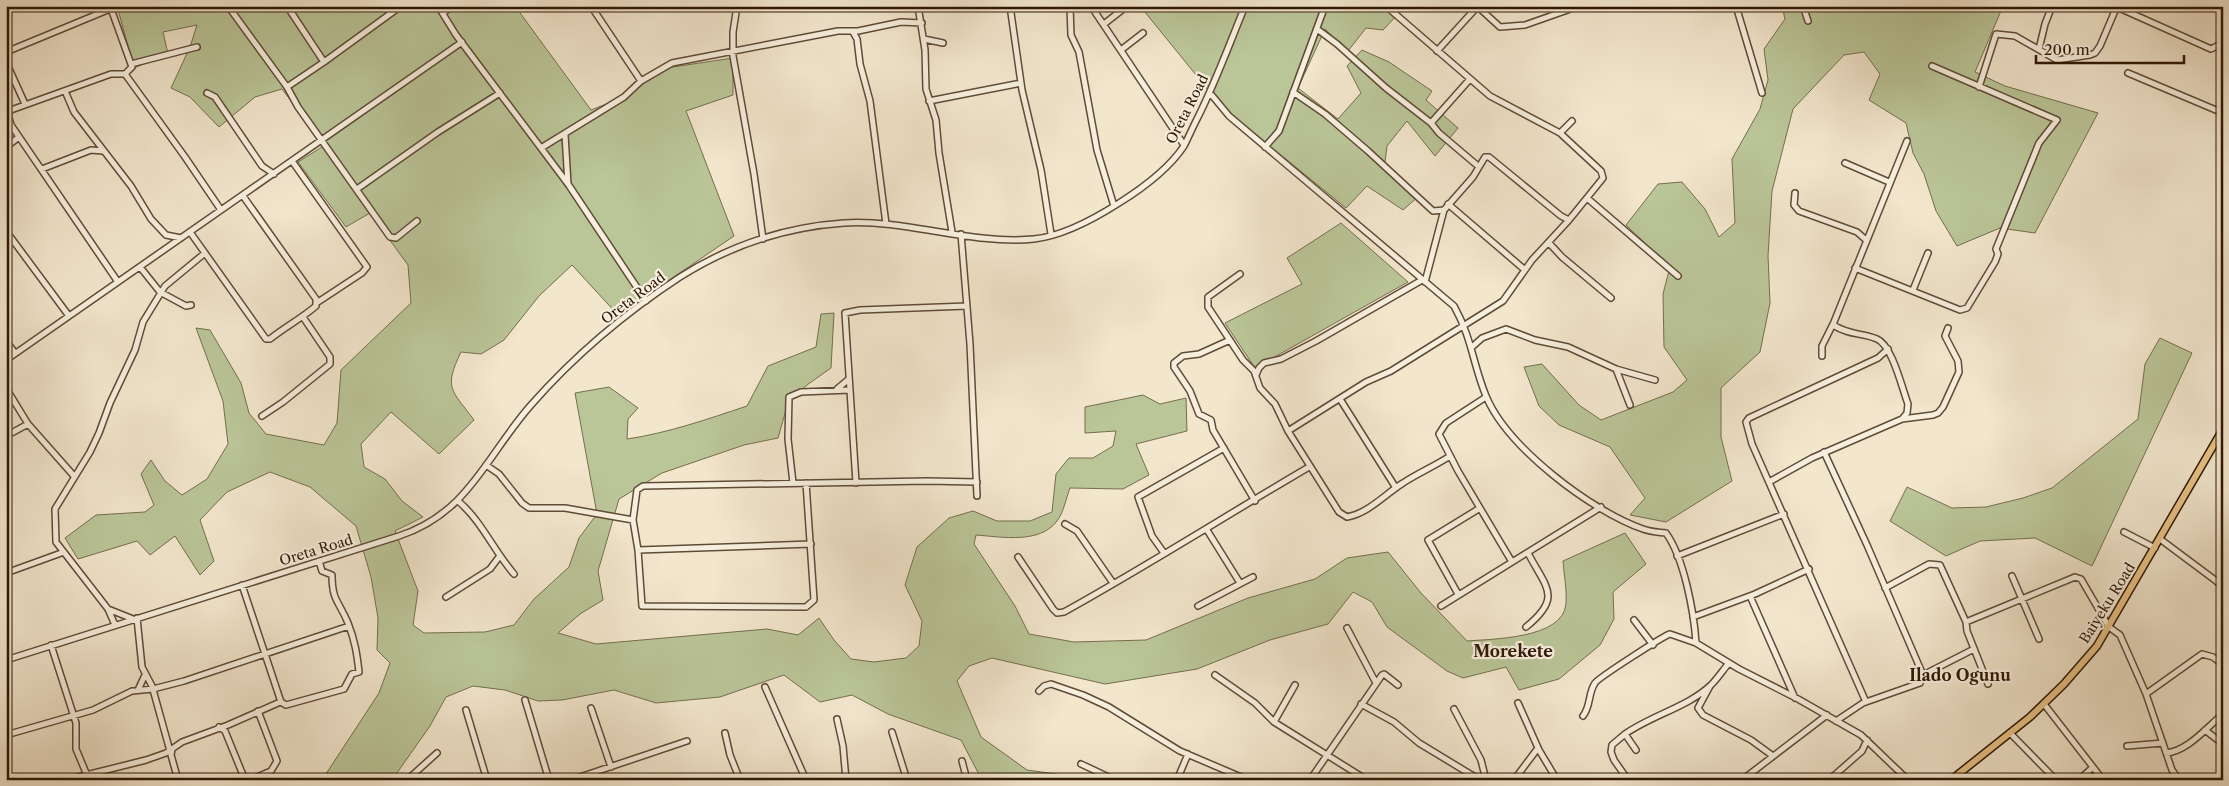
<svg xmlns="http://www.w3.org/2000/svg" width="2229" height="786" font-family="'Libre Caslon Text',serif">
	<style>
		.green { fill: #bac598; stroke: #746e4e }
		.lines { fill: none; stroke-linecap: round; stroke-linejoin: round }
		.minor-casing { stroke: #5f4b37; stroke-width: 8 }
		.major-casing { stroke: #2e1705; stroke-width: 9 }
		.minor { stroke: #f7efde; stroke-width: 5 }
		.major { stroke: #e9c386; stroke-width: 6 }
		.labels { text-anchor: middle; stroke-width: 4.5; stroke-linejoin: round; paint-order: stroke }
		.street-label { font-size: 14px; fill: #2e1705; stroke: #f7efde }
		.quarter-label { font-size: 16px; font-weight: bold; fill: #2e1705; stroke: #f7efde }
	</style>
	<rect width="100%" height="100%" fill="#f2e6cd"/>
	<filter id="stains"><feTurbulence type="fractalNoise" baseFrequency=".004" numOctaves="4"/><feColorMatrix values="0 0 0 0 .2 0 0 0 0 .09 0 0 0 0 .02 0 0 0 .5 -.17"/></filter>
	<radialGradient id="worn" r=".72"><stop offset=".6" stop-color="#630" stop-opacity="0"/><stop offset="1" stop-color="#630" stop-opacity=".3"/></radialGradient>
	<!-- green -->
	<path class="green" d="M117,6H515L591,110L624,97L666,68L733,58V95L686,111L734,236L618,315L572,265L539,296L504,340L481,354L461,352C443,389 452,390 474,420L439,454L391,412L361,444L364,467L385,479L402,501L423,517L395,531L418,591L413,625L424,633L485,632L514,625L534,599L569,567L579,538L597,514L575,393L609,387L638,408L628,419L627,439C668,433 708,419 747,406L768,366L816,347L821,314L834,313L831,368L807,385L788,403L778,438L744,445L662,473L619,499L598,571L603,600L580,614L558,633L596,644L767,629L798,635L819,618L834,640L851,659L874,662L906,658L919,646L922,621L905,585L917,547L949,518L973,511L997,521H1030L1052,512L1056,474L1069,458H1093L1113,446L1116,431L1085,433V407L1143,395L1160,404L1186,398L1187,431L1136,444L1149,475L1123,489L1070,488C1066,498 1064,512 1057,521C1040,544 1002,537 976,535L974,544L1015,606L1029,634L1074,642L1146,640L1248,598L1315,579L1347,558L1388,552L1421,593L1467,641C1491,639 1563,639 1566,604C1567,590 1564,575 1563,561L1625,533L1646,564L1613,592L1614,619L1600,645L1559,679L1519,690L1506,667L1463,678L1447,671L1387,627L1372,602L1353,592L1328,624L1270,640L1197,669L1105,684L992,658L969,666L957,681L981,737L1027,770L1078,777V780H982L961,740L888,714L852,695L820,702L784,675L720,697L656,703L614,690L562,700L538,701L505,690L473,686L446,697L430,726L392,780H322L379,693L390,663L377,650L378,618L371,577L356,526L310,487L270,472L227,492L200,520L214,561L200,575L175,536L150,555L137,541L78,559L65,538L96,515L145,512L154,505L141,474L151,460L165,481L182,495L207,479L228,444L223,401L196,328L210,330L241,383L249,413L266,434L324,445L337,423L341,370L411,303L408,265L370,213L346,227L298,162L325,145L282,89L255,97L219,127L190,97L171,88L190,47L197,25L163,32L168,54L134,68Z
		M1140,6H1395L1400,12L1383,30L1366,28L1348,51L1325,29L1298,88L1338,119L1361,93L1347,66L1362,50L1389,62L1432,91L1426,100L1458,128L1435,156L1407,121L1387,146L1385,162L1419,196L1403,210L1367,186L1346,208L1222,107Z
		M1782,6H2003L1975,72L2005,86L2098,113L2035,233L2000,228L1957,246L1936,211L1924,174L1913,153L1906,123L1869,100L1880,74L1864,52L1844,55L1793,109L1772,191L1768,256L1770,303L1760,352L1721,388V437L1732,481L1666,522L1630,515L1645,498L1610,447L1559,425L1539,406L1524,367L1542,364L1579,405L1601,420L1673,392L1687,380L1664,347L1663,294L1670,267L1626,225L1658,184L1682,182L1705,209L1719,237L1735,223L1732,159L1760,109L1768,80L1764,49L1785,19Z
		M1341,223L1408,282L1255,368L1225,323L1302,284L1287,258Z
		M2160,338L2192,353L2092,566L2035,538L1980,541L1946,556L1890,521L1907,487L1952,508L1986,507L2023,498L2052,488L2138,419L2145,364Z"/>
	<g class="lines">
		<!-- minor casing -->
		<g class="minor-casing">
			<path id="minor" d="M110,6L132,67L125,74L185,157L221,210
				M228,6L287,87L298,107L390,237L396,238L417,221
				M438,6L456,35L568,184L646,301
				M591,6L641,81
				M737,6L733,32V56L754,174L763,239
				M918,6L925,50L926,89L936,120L939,153L952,232
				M1010,6L1022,90L1041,170L1051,234
				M1070,6L1071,35L1079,52L1097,150L1114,206
				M1091,6L1184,145
				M1477,6L1500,27L1525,25L1579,6
				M1736,6L1762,93
				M1803,6L1808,21
				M2117,7L2211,49L2223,43
				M443,13L452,6
				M1104,24L1127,6
				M1317,29L1337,44L1386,88L1431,123
				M853,32L857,39L860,64L870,101L886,224
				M924,39L943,43
				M2039,49L2045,24L2052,6
				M1121,50L1143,33
				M1437,51L1477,7
				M6,52L110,9
				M6,62L25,104
				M324,62L401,6
				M131,64L197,47
				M2128,73L2223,113
				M1470,79L1431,123L1439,133L1478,166
				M287,87L324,62L287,6
				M1979,87L1996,34L2015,36L2057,60L2090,55L2095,53L2100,46L2117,6
				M65,91L74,112L131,186L151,219L166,235L181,238
				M1293,92L1325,114L1368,151L1433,211L1444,210
				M207,93L215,97L262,166L274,174
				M1210,93L1229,116L1454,306C1472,338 1473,365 1486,396C1507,447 1591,511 1643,529C1651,532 1658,532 1666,533C1684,558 1694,612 1696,643L1739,669L1798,699L1861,735L1908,780
				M929,101L1021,83
				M1560,133L1572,121
				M565,135L568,184
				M6,147L19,137
				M1265,147L1279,131L1325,6
				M541,148L624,97L641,81L672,63L838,31H858L901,22L922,23
				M292,161L367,267L362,273L318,302
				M1845,163L1889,182
				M42,169L91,150L103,151
				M357,189L438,132L500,93
				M1795,193L1794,205L1799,211L1857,232L1866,240
				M1587,198L1678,276
				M1448,204L1525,270
				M6,231L69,316
				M190,232L266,339H270C285,327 302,318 316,306V299L243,196
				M961,234L970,344L977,496
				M1549,243L1562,257L1611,298
				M140,267L160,292L186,306L191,305
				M1855,268L1960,310L1967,308L1995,262L1998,254L1996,249L2039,143L2057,120L1932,66
				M1240,274L1208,297V307L1243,360L1254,371L1260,388L1275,404L1288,431L1339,512L1347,517C1369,513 1385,494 1403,483C1418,473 1435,466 1450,456
				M118,282L11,125L8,115L11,110L111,74H125
				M1425,282L1444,210L1473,177L1485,157H1489L1561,216L1569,220
				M1913,290L1928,253
				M1230,340L1199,354L1183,356L1174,363V367L1190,391L1199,414L1211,420L1213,430L1255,501
				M6,341L15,353
				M1472,347L1482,338L1506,329L1535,340L1568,347L1616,369L1655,380
				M1822,356V346L1834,322L1907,141
				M6,360L462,42
				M1616,369L1630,405
				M1256,375L1259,368L1264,363L1281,359L1316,341L1422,280
				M6,388L28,424L74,476
				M837,389L849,379
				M1486,397L1446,423L1439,434L1458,471L1512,562
				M1340,399L1396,488
				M262,416L283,402L330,364V357L303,317
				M1902,419L1933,415L1938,413L1943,407L1959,372L1958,361L1945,336L1948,328
				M1288,431L1366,382L1391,371L1503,301L1532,260L1569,220L1603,178L1601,171L1560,133L1490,96L1386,6
				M6,436L28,424
				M1824,452L1867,545L1923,675L1920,683L1863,703L1836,721
				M486,465L499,474L522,503L529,508H565L633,520
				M1769,482L1812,458L1902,419L1907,413L1908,404C1902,388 1892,345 1877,339C1860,332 1851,336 1833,325
				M793,483L788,439L789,397L801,392L850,390
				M806,483L814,600L806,607L642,606L638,550L633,520L637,490L643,486L927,481L977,482
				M856,483L845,313L860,310L967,306
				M458,501C481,520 494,551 514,574
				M1065,524L1077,531L1113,583
				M1207,530L1240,583
				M2124,532L2155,548
				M2160,539L2223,586
				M638,550L811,544
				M1164,553L1152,536L1138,497L1224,448
				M1677,556L1784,514
				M1018,557L1053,609L1057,613L1064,612C1147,566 1227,515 1309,467
				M6,573L64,552
				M2012,576L2039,639
				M2217,582L2223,575
				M242,585L281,702
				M1885,588L1929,564L1940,565L1966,622L1967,631L1988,684
				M1458,594L1428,540L1480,508
				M1750,596L1795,698
				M446,597L490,569L499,557
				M1198,606L1253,577
				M1441,606L1601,507
				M108,609L133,619
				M1693,617L1755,594L1809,569
				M137,618L142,667L152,686L170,751
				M1634,620L1653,645
				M1966,622L2075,577L2081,579L2109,627L2120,635L2146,694L2172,770L2179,780
				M115,625L108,609L56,542L55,509L90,452L99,433L110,403L135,350L143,322L165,286L205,253
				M1526,627C1563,597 1546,588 1528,553
				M1347,628L1376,683
				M51,645L76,723V749L89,780
				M6,660L399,536C469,513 486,456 531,405C575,355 625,313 680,277C729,246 785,227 844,223C907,219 970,245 1034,239C1063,236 1094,219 1119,203C1143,188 1168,170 1184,146C1188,138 1192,129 1196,121C1215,84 1229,45 1245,6
				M1215,675L1255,703L1274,722L1367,780
				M1923,675L1974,649
				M1710,686L1698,708L1703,715L1751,740L1773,756
				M765,687L806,780
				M138,690L145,675
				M1039,691L1044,686L1051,684L1083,695L1109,707L1180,751L1248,780
				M2146,694L2202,654L2213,657L2223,665
				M525,700L549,780
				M1866,702L1752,444L1746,422L1749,418L1878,358L1888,349
				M1518,703L1539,750L1557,780
				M1361,704L1394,722L1419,743L1480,780
				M2044,704L2103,780
				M591,708L611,767
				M1454,709L1481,760L1486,780
				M466,710L487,780
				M1583,716C1591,706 1588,693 1595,683C1598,678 1665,635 1670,634L1696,643
				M837,719L843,746L846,780
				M1274,722L1295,685
				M219,727L225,731L245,780
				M2205,730L2223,744
				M892,732L907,780
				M725,733L730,755L740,780
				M2010,733L2056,780
				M1625,734L1612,745L1611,752L1614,760L1628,780
				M6,735L93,710L132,691L153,689L184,681L349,626
				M2127,746L2163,743
				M172,749L171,755L178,780
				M1636,750L1625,734C1652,715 1688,707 1711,685C1718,678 1723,670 1729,663
				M2166,753C2188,751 2206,728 2223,714
				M962,761L967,780
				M1081,764L1115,780
				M66,780L146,760L166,753L182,742L228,725L278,703L281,702L286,705L344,689L352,674L359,672C357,654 355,641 348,623C339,601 332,601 332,575L322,571L319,561
				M250,780L271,771L277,761L258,711
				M407,780L437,753
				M571,780L687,741
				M1177,780L1188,754
				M1310,780L1382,675L1384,674L1398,685
				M1514,780L1538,748
				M1742,780L1827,715
				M1829,780L1862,751L1867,740
				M2079,780L2093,767"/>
		</g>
		<!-- major casing -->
		<g class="major-casing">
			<path id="major" d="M1951,780L2030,717L2064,684L2097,646L2223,429"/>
		</g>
		<!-- minor -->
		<use href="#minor" class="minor"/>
		<!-- major -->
		<use href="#major" class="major"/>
	</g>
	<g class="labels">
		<!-- street labels -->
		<g class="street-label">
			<text transform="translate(1187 109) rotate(-63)" y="5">Oreta Road</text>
			<text transform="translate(633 298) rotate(-37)" y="5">Oreta Road</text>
			<text transform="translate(316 550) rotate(-17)" y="5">Oreta Road</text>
			<text transform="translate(2107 603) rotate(-58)" y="5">Baiyeku Road</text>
		</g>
		<!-- quarter labels -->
		<g class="quarter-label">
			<text x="1513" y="657">Morekete</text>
			<text x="1960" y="681">Ilado Ogunu</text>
		</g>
	</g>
	<!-- margin -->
	<rect width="2229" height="786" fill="none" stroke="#f2e6cd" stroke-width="25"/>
	<rect x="8" y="8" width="2214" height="771" fill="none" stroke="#2e1705" stroke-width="2.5"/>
	<rect x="12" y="12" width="2204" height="761" fill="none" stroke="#2e1705"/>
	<!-- scale -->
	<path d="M2036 55v8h148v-8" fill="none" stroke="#2e1705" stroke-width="2.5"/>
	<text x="2044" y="55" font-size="15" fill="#2e1705" stroke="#f7efde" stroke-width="4" paint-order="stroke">200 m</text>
	<rect width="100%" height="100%" filter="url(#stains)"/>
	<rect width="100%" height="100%" fill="url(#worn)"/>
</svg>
